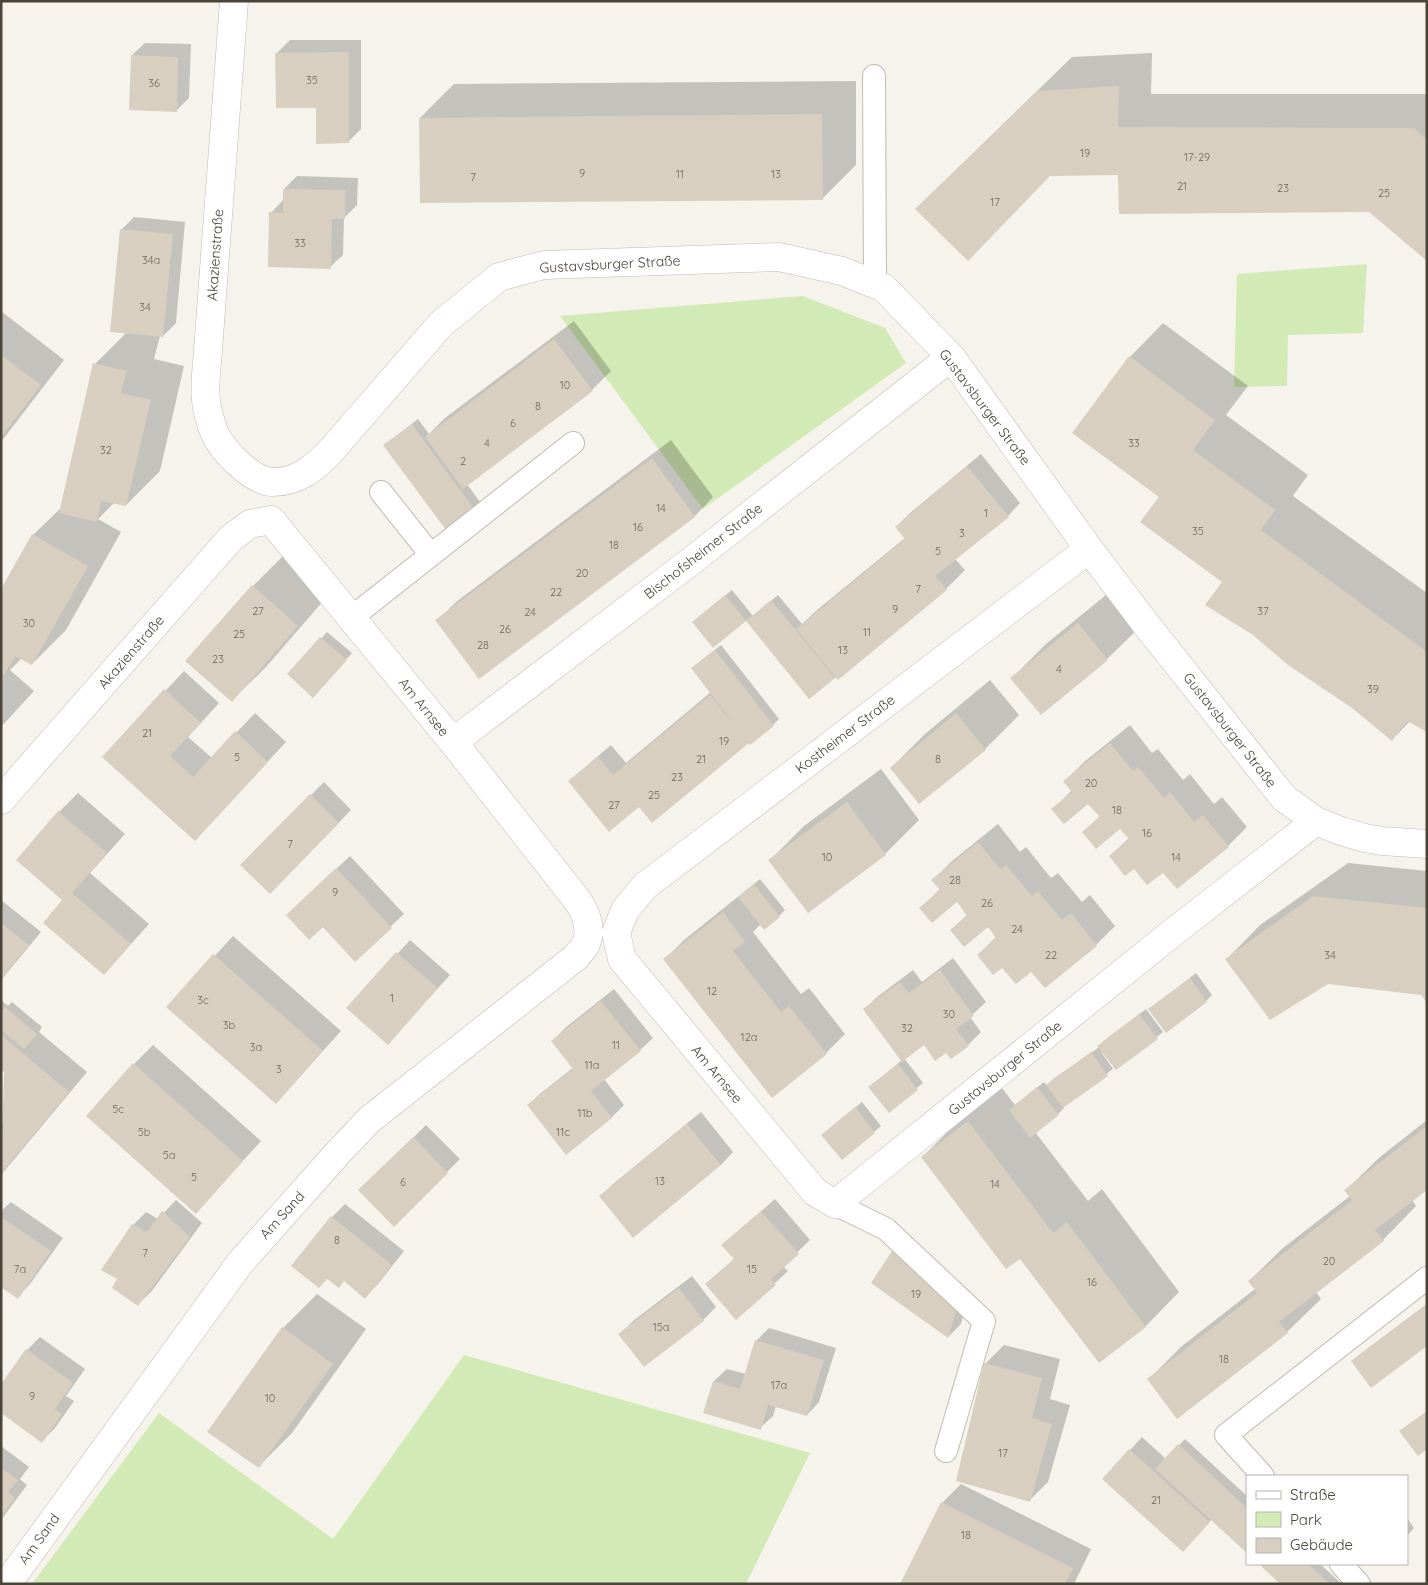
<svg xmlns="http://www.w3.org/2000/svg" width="1428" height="1585" font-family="Quicksand,sans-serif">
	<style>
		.green { fill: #d2eab5 }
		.shadow { fill: #0003 }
		.building { fill: #d8cfc1 }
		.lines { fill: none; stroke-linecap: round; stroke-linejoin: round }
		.service-casing { stroke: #c2bbae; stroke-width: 24 }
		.minor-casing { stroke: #c2bbae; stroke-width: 29 }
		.service { stroke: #fff; stroke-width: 22 }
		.minor { stroke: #fff; stroke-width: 28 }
		.labels { text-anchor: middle; stroke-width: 5; stroke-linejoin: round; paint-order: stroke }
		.number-label { font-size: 11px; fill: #6e675b }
		.street-label { font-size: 14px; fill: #4b4439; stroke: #fff }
	</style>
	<rect width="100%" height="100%" fill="#f6f3ec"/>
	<!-- green -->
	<path class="green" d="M1367,264L1363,333L1288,335L1287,386L1234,387L1237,274Z
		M803,296L885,328L906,363L703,509L560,316Z
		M464,1355L810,1453L746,1584H32L159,1413L333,1539Z"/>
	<!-- shadow -->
	<path class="shadow" d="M290,40H361V129L348,142L317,107L277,53Z
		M145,43L191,44L189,98L176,111L132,55Z
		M1152,53L1151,94H1427V260L1370,211L1120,174L1051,175L916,209L1072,57Z
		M856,81V165L823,198L420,118L454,84Z
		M297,176L358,178L357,205L344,218L343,255L330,267L271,213L284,199V189Z
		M134,217L185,222L176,323L163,336H160L154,359L184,366L160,471L126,505L114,503L98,519L121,532L66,630L32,664L22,658L10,670L34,691L1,727V588L3,589L33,535L62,507L95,364L126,333L121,230Z
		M1,311L64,360L1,442Z
		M574,321L611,371L592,390L467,484L480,502L474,508L385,445L418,419L429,434L445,418Z
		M1163,323L1248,386L1226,415L1308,475L1293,496L1427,593V731L1410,721L1392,740L1224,582L1161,496L1130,357Z
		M671,440L713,497L695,516L479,677L437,621L456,602Z
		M981,454L1020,503L1008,516L955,559L965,570L946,589L810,698L746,620L713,646L700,616L732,590L753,616L778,595L802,624L817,610L905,538L896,527L909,514Z
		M287,552L331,592L266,667L232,700L253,586Z
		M1112,590L1141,626L1107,659L1012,678L1046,644Z
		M327,632L352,653L319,690L289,674Z
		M721,645L779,719L773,725L750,743L749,741L639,805L569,781L611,745L626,763L711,692L699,662Z
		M184,671L219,703L188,737L212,758L255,713L286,742L195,840L104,757Z
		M990,680L1019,715L985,749L891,768L925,734Z
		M1130,725L1152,753L1158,749L1183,780L1190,774L1214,804L1222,797L1247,827L1228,846L1163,871L1134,867L1110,856L1129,838L1120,827L1083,832L1100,816L1089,802L1053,809L1072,790L1065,781L1084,762Z
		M881,769L919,820L885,854L809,912L770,860L804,826Z
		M324,782L351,810L270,893L242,865Z
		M78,793L125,834L90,873L149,924L104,974L64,900L18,860L59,812Z
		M998,824L1020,852L1026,847L1051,878L1058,873L1082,902L1090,895L1115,926L1096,945L1045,987L1031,970L1002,966L978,955L997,936L988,926L951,930L968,914L957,901L921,908L940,889L933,880L952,861Z
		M350,856L404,914L355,960L300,903Z
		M1348,863L1427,871V1001L1421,994L1227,959L1260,925Z
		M760,879L785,910L779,916L761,924L753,932L801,994L809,988L845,1034L826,1053L665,959L684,940Z
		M1,900L41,932L1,980Z
		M233,936L341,1031L276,1103L168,1007Z
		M410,940L450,975L400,1030L348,1008Z
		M953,958L986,1002L970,1017L981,1032L968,1045L946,1051L924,1043L904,1058L923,1083L889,1111L870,1087L902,1060L864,1010L877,997L913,970L922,982Z
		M1196,973L1212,995L1206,1001L1150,1009Z
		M614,989L653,1038L640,1050L604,1079L624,1105L612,1117L566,1153L528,1105L541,1093L574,1067L553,1041L565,1028Z
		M1,1000L8,1006L12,1002L42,1027L39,1032L87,1072L1,1175V1123L4,1120L5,1071L1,1068Z
		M1146,1009L1163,1032L1116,1069L1104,1052L1102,1053L1113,1069L1063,1107L1064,1108L1058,1114L1035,1132L1088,1201L1102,1189L1179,1292L1146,1326L1099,1361L1020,1257L923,1157L956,1123L1002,1088L1015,1105L1044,1082L1047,1086L1053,1079L1098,1048L1105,1040Z
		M153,1045L261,1141L196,1212L134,1064Z
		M862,1102L881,1126L842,1159L829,1129Z
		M701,1112L733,1152L721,1165L601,1196L613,1184Z
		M1427,1120V1188L1412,1200L1416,1206L1383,1240L1316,1292L1321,1299L1287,1332L1149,1379L1182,1346L1255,1289L1249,1281L1283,1248L1350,1196L1346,1190L1380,1157Z
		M426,1125L460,1159L394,1225L360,1190Z
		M775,1199L810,1240L783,1266L788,1271L737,1318L707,1284L735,1258L723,1245Z
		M176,1200L202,1223L151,1292L138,1304L119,1279L103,1270L133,1225L146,1212L158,1219Z
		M11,1202L63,1238L30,1284L18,1297L1,1286V1211Z
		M345,1204L404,1251L378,1284L365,1297L345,1280L328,1278L293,1266L332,1217Z
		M907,1237L970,1291L961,1324L948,1337Z
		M692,1276L716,1307L703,1320L620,1334L633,1321Z
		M317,1294L366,1329L292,1433L258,1467L209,1432L283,1328Z
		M1427,1304V1345L1352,1361L1359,1355Z
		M769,1328L836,1348L819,1402L807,1415L776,1406L773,1416L760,1428L714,1381L727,1369L746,1374L756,1341Z
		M40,1337L85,1369L66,1396L74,1401L55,1428L42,1441L1,1386L27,1350Z
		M1004,1345L1060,1359L1050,1399L1070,1405L1048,1482L1029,1501L985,1364Z
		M1142,1437L1166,1459L1185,1439L1247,1496V1551L1212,1519L1195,1537L1130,1450Z
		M1,1446L29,1467L20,1479L27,1485L1,1520Z
		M961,1484L1091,1549L1074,1584H902L942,1503Z
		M1407,1518L1414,1528L1407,1536Z
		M1260,1564H1320L1342,1584H1282Z"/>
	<!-- building -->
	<path class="building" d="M349,52V143L316,144V108H276L275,53Z
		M131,55L178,57L177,112L129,110Z
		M1119,86L1118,127L1414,128L1427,140V261L1369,212L1119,214L1118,175L1050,176L968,261L915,209L1037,91Z
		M822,114L823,200L420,203L419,118Z
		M283,189L345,190V219H332L331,269L268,267L269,212L283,213Z
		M120,229L173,234L163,337L110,332Z
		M554,339L593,391L463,489L425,437Z
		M1,355L41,385L1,437Z
		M1129,356L1215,420L1193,450L1275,510L1261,530L1427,652V732L1407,721L1392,741L1352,708L1288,665L1253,635L1205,605L1222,582L1140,522L1159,497L1072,433Z
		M93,363L127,371L121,393L151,400L126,506L101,501L97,522L59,513Z
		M412,424L474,509L446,530L383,445Z
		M652,458L695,517L479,679L435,620Z
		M967,466L1009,517L935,576L947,590L838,680L796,629L905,539L895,527Z
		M32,534L88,566L32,665L15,656L1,680V589Z
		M252,585L298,626L232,702L185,661Z
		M725,595L746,621L713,648L692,622Z
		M771,600L835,678L809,699L746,621Z
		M1078,623L1108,660L1041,715L1010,678Z
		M320,637L347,660L313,698L287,674Z
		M715,650L774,726L750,745L749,743L652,823L639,807L609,832L568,781L598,757L613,775L710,695L740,732L691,668Z
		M164,689L201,723L170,756L193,777L235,731L268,762L195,841L102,757Z
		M956,713L986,750L919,804L890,768Z
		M1110,743L1133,771L1138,767L1164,798L1170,792L1194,822L1203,815L1229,847L1177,889L1163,873L1147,885L1134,869L1125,876L1109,856L1129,839L1120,829L1096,849L1082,832L1100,817L1088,804L1064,824L1051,809L1072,792L1063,781Z
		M310,794L339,823L270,894L240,865Z
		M847,802L886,855L808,913L768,860Z
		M58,811L107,853L72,893L131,944L104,975L43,923L62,900L16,860Z
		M978,842L1001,870L1006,865L1032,896L1038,891L1062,920L1071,913L1097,946L1045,988L1031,972L1016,984L1002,968L993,975L977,955L996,938L988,927L964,947L950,930L967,916L957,902L932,923L919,908L940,890L931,880Z
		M336,868L392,928L355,962L323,927L309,940L286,915Z
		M754,884L780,917L764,930L738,897Z
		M1313,896L1427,908V1003L1421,995L1328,984L1270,1020L1225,959Z
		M723,912L745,942L733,951L781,1012L789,1006L827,1054L772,1098L663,959Z
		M1,923L29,945L1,979Z
		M396,952L438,988L388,1045L346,1008Z
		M213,954L323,1051L276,1104L166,1007Z
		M940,970L974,1016L956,1029L969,1046L951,1059L946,1053L935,1061L924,1045L902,1062L863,1009L900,982L909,993Z
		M1190,978L1207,1002L1166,1033L1148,1009Z
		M601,1001L641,1051L591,1091L612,1118L566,1155L527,1105L573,1069L551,1041Z
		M5,1007L37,1034L24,1049L1,1030V1012Z
		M1139,1014L1158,1039L1116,1070L1097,1046Z
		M1,1035L69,1092L1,1173L4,1072L1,1070Z
		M1091,1052L1108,1076L1063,1108L1046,1085Z
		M133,1063L243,1161L196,1214L86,1116Z
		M898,1064L918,1090L889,1113L868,1087Z
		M1037,1087L1059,1115L1030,1138L1009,1110Z
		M855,1107L875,1133L842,1160L821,1135Z
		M968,1121L1053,1233L1067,1222L1146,1327L1099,1363L1020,1259L1006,1269L921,1157Z
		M687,1124L721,1165L633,1238L599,1196Z
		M1427,1126V1190L1375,1230L1384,1241L1279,1322L1288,1333L1177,1419L1147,1379L1257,1293L1248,1281L1352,1200L1344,1190Z
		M413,1137L448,1173L394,1227L358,1190Z
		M162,1211L190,1237L138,1306L112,1288L117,1279L101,1270L132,1224L147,1232Z
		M761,1211L799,1254L771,1279L776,1285L736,1320L705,1284L734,1259L721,1245Z
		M331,1216L392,1265L365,1299L344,1281L339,1288L327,1279L319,1288L291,1266Z
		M1,1217L51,1251L18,1299L1,1287Z
		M894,1248L958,1305L948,1338L871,1283Z
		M679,1288L704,1321L644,1367L618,1334Z
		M1427,1304V1346L1371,1388L1351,1361Z
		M282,1327L333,1364L259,1468L207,1432Z
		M755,1340L824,1360L807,1416L768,1405L761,1430L703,1413L713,1381L740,1389Z
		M26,1349L73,1383L55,1409L62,1414L42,1443L1,1413V1384Z
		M984,1363L1042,1378L1032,1418L1052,1424L1030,1502L956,1481Z
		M1427,1411V1449L1418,1456L1399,1431Z
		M1178,1444L1247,1508V1553L1155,1469Z
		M1129,1449L1210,1522L1183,1552L1102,1479Z
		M1,1468L18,1480L8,1492L15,1498L1,1517Z
		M941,1502L1073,1568L1065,1584H900Z
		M1259,1564H1308L1330,1584H1280Z"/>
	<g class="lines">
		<!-- service casing -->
		<g class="service-casing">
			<path id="service" d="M874,76L875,284
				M381,492L431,555
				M351,618L573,443
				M835,1204L886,1229L984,1321L946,1451
				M1263,1476L1226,1435L1427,1278
				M1341,1564L1359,1584"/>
		</g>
		<!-- minor casing -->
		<g class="minor-casing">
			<path id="minor" d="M234,1L208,350C207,366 204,385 206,400C207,410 211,424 215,434C223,451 252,481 272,482C297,482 312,470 329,453L441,324L499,277L544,265L779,257L842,271L884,288L951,357L1089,549L1145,623L1284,798L1316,821L1341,831L1365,838L1382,841L1427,844
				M1089,549L645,886L625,910L616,933L622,959L815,1192L835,1204L1176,930L1316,821
				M453,742L690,562L951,357
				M1,800L231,538L250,524L271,520L453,742L574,896C585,910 593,926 586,944C584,948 579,953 576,957L369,1120L336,1155L240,1263L7,1584"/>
		</g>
		<!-- service -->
		<use href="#service" class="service"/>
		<!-- minor -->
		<use href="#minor" class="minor"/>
	</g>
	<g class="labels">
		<!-- number labels -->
		<g class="number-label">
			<text x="312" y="84">35</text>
			<text x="154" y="87">36</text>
			<text x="1085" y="157">19</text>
			<text x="1197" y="161">17-29</text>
			<text x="582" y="177">9</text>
			<text x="680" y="178">11</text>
			<text x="776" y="178">13</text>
			<text x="473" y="181">7</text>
			<text x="1182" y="190">21</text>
			<text x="1283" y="192">23</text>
			<text x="1384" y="197">25</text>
			<text x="995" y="206">17</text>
			<text x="300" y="247">33</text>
			<text x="151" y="264">34a</text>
			<text x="145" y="311">34</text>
			<text x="565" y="389">10</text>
			<text x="538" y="410">8</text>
			<text x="513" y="427">6</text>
			<text x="487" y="447">4</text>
			<text x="1134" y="447">33</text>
			<text x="106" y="454">32</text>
			<text x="463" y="465">2</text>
			<text x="661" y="512">14</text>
			<text x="986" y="517">1</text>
			<text x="638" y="531">16</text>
			<text x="1198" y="535">35</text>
			<text x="962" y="537">3</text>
			<text x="614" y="549">18</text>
			<text x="938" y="555">5</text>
			<text x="582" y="577">20</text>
			<text x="918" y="593">7</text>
			<text x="556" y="596">22</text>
			<text x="895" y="613">9</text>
			<text x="258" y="615">27</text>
			<text x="1263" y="615">37</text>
			<text x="530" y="616">24</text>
			<text x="29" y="627">30</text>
			<text x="505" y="633">26</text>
			<text x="867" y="636">11</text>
			<text x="239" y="638">25</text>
			<text x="483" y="649">28</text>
			<text x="843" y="654">13</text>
			<text x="218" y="663">23</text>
			<text x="1059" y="673">4</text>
			<text x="1373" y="693">39</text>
			<text x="147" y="737">21</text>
			<text x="724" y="745">19</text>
			<text x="237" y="761">5</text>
			<text x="701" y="763">21</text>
			<text x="938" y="763">8</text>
			<text x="677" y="781">23</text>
			<text x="1091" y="787">20</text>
			<text x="654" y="799">25</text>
			<text x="614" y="809">27</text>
			<text x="1117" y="814">18</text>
			<text x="1147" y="837">16</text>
			<text x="290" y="848">7</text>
			<text x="827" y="861">10</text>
			<text x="1176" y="861">14</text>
			<text x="955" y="884">28</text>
			<text x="335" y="896">9</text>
			<text x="987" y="907">26</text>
			<text x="1017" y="933">24</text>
			<text x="1051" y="959">22</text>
			<text x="1330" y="959">34</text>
			<text x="712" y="995">12</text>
			<text x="392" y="1002">1</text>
			<text x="203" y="1004">3c</text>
			<text x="949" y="1018">30</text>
			<text x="229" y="1029">3b</text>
			<text x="907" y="1032">32</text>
			<text x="749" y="1041">12a</text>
			<text x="616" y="1049">11</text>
			<text x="256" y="1051">3a</text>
			<text x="592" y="1069">11a</text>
			<text x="279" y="1073">3</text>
			<text x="118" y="1113">5c</text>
			<text x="585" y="1117">11b</text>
			<text x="144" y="1136">5b</text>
			<text x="563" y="1136">11c</text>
			<text x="169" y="1159">5a</text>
			<text x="194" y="1181">5</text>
			<text x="660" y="1185">13</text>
			<text x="403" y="1186">6</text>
			<text x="995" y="1188">14</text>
			<text x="337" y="1244">8</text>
			<text x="145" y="1257">7</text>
			<text x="1329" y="1265">20</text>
			<text x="20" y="1273">7a</text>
			<text x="752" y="1273">15</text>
			<text x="1092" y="1286">16</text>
			<text x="916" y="1298">19</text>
			<text x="661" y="1331">15a</text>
			<text x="1224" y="1363">18</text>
			<text x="779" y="1389">17a</text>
			<text x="32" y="1400">9</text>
			<text x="270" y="1402">10</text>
			<text x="1003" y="1457">17</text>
			<text x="1156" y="1504">21</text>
			<text x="966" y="1539">18</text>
		</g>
		<!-- street labels -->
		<g class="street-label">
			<text transform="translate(215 255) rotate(-86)" y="5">Akazienstraße</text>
			<text transform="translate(610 264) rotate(-3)" y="5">Gustavsburger Straße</text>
			<text transform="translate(985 407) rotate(53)" y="5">Gustavsburger Straße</text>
			<text transform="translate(703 551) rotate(-38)" y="5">Bischofsheimer Straße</text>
			<text transform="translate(131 652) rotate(-49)" y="5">Akazienstraße</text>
			<text transform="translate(424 707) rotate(51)" y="5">Am Arnsee</text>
			<text transform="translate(1230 730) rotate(52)" y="5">Gustavsburger Straße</text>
			<text transform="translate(845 734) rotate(-37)" y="5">Kostheimer Straße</text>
			<text transform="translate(1005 1068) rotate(-39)" y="5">Gustavsburger Straße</text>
			<text transform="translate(717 1074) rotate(50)" y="5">Am Arnsee</text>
			<text transform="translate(282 1215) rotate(-48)" y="5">Am Sand</text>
			<text transform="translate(39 1539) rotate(-54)" y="5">Am Sand</text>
		</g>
	</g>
	<!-- border -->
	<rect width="1428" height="1585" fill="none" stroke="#4b4439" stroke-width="5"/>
	<!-- legend -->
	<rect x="1246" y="1475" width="162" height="90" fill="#ffffff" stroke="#b7b4b0"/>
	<rect x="1256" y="1491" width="25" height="8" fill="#ffffff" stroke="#b7b4b0"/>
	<text x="1290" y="1500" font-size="15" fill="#4b4439">Straße</text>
	<rect x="1256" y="1512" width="25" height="15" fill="#d2eab5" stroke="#b7b4b0"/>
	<text x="1290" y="1525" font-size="15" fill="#4b4439">Park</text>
	<rect x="1256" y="1538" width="25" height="15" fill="#d8cfc1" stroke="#b7b4b0"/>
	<text x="1290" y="1550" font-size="15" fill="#4b4439">Gebäude</text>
</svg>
